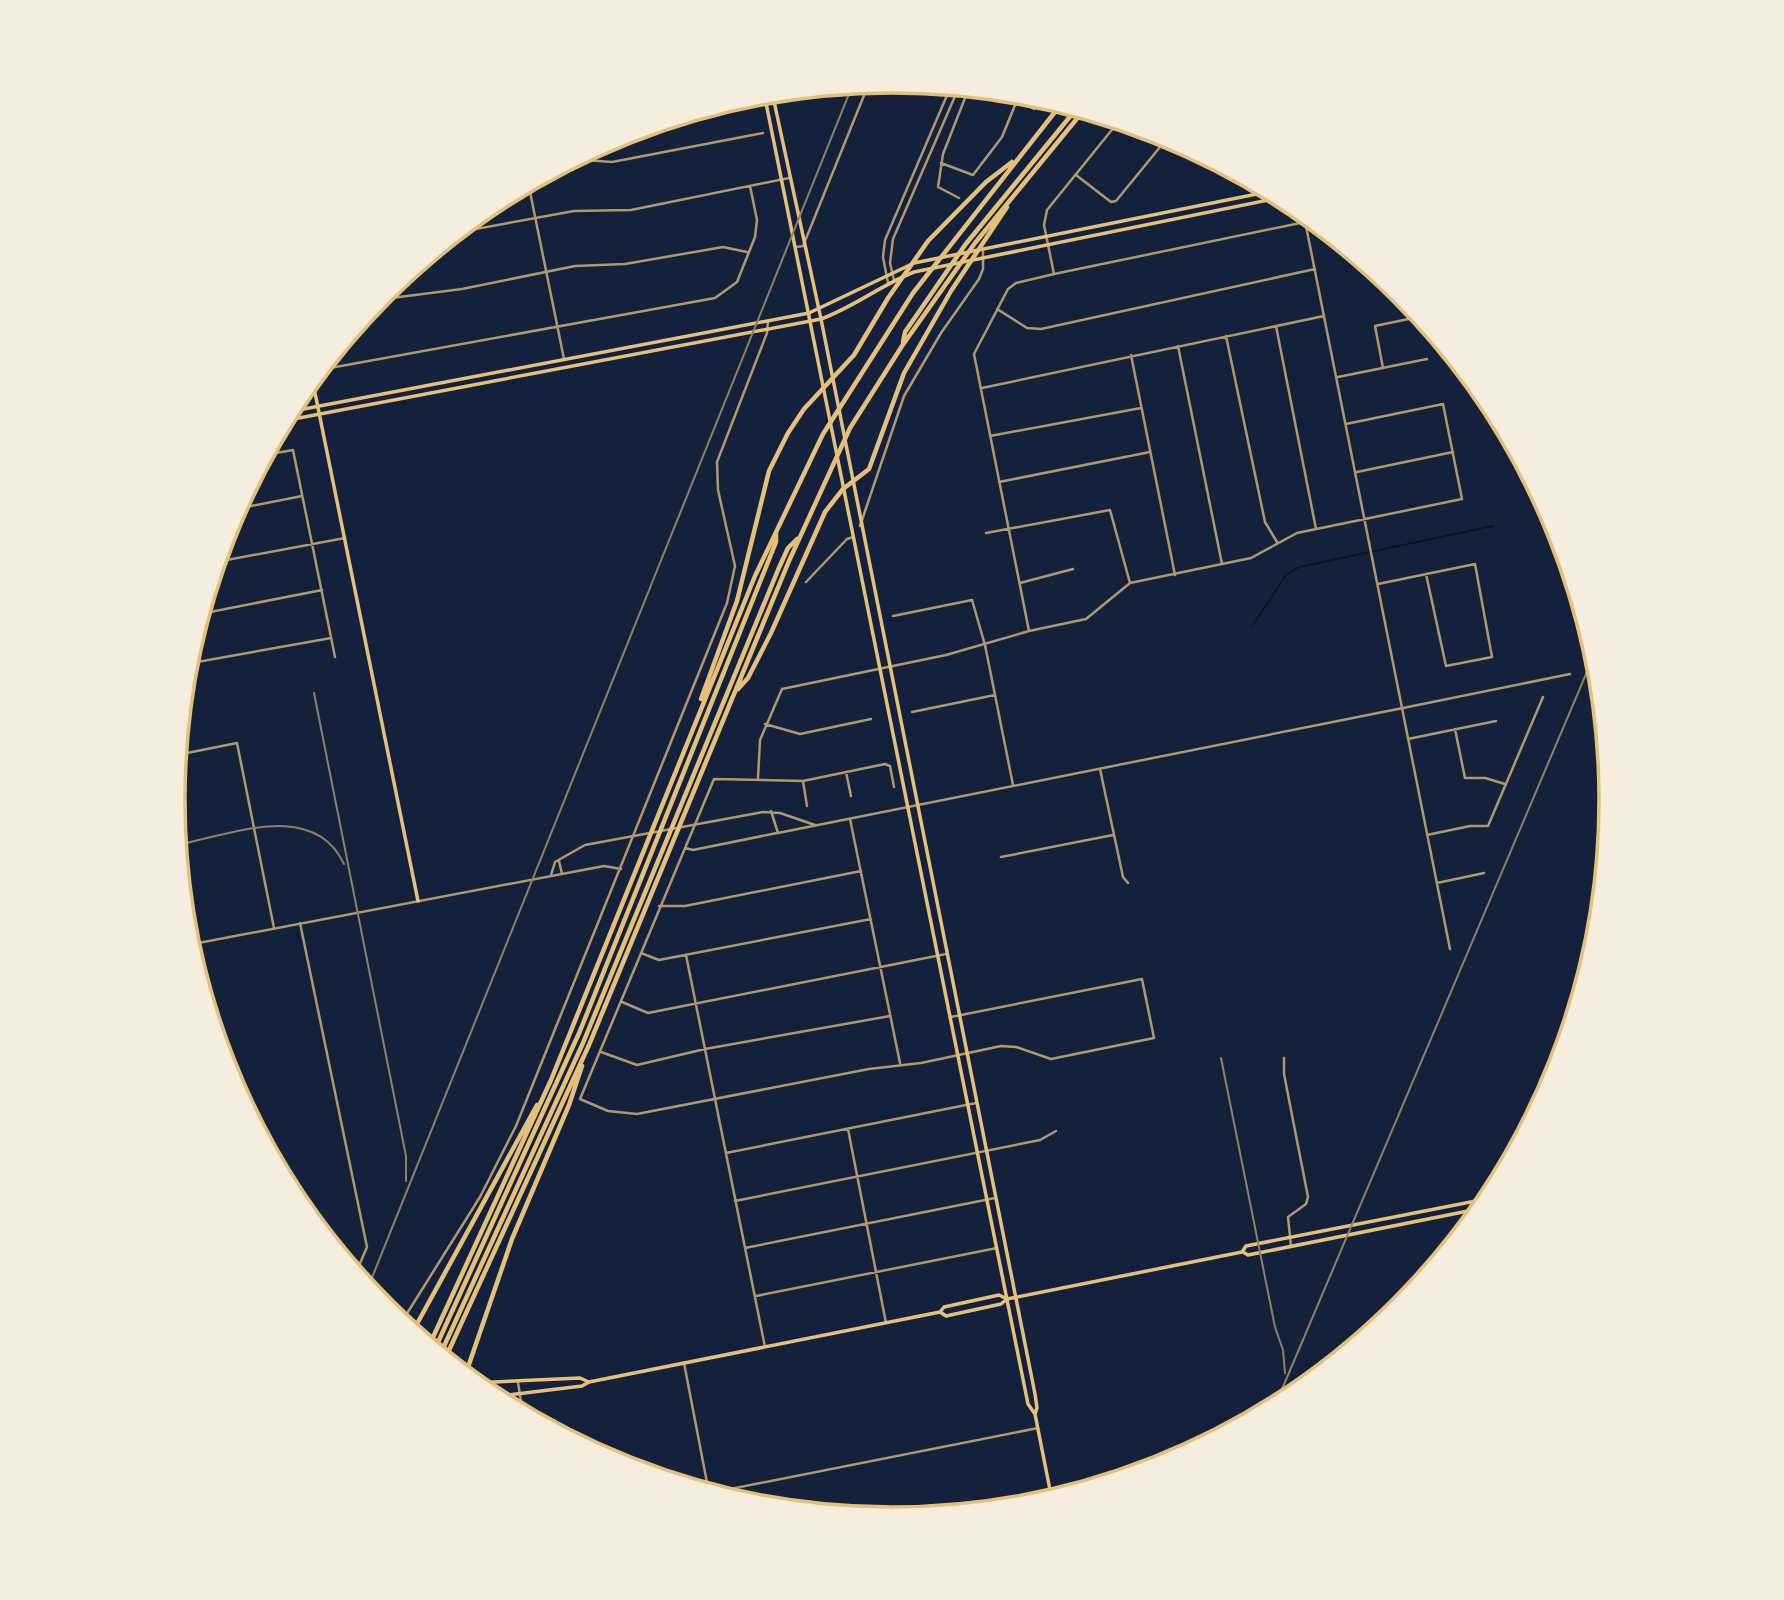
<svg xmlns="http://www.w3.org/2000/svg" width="1784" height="1600" font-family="'Exo 2',sans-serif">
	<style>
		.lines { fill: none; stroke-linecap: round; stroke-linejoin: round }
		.stream { stroke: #0b132b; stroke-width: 2 }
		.minor { stroke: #b1986c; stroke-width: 2.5 }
		.tertiary { stroke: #b1986c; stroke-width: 2.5 }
		.secondary { stroke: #e5c07b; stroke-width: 3.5 }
		.primary { stroke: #e5c07b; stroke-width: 3.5 }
		.motorway { stroke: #e5c07b; stroke-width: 4.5 }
		.rail { stroke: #918062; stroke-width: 2 }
		.rim { fill: none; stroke: #e5c07b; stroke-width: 3.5 }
	</style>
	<rect width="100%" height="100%" fill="#14213d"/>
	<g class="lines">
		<!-- stream -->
		<path class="stream" d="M1253,625L1286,575L1299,567L1493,526"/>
		<!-- minor -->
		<path class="minor" d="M1017,99L1034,109
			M572,159L612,162L763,133
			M941,163L973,175L1002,137L1020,93
			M1076,175L1111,202L1116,201L1169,136
			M959,198L938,187L943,154L969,88
			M1303,211L1450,949
			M454,233L574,211L631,210L789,178
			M1054,274L1044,225L1047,210L1119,121
			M376,300L462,289L575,266L625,264L723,247L747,252
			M997,309L1027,328L1041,329L1315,269
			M1276,326L1316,529
			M1226,336L1265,522L1277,542
			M1178,346L1222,564
			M1131,355L1175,575
			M1383,368L1375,326L1418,317
			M319,370L715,298L737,282L755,237L757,220L750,186
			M1338,377L1427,359
			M982,388L1324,316
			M990,436L1141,408
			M265,455L293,450L335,657
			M1357,472L1453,452
			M999,482L1150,452
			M236,509L302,496
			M986,533L1110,510L1130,583
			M216,562L345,538
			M806,582L847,539L853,537
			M1020,583L1073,569
			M1378,584L1475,564L1492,657L1446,666L1426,574
			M200,614L322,590
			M893,616L972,600L985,645L1013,785
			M1029,631L974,354L1008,289L1016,283L1054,274L1305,222
			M186,664L331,638
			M1403,708L1570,674
			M912,712L995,695
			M765,724L800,734L871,719
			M1455,729L1465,778H1485L1505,784
			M1408,739L1496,721
			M177,755L237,743L274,928
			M1100,769L1123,877L1128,883
			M846,772L851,796
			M758,778L760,740L782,689L946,655L1029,631L1086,619L1130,583L1251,558L1297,533L1462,499L1443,404L1346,424
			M803,781L807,806
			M894,787L890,766L885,764L803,781L714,779L580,1099L608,1111L637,1114L869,1069L921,1063L1001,1046L1016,1047L1051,1059L1154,1038L1142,979L951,1017
			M850,819L900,1063
			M1427,835L1470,826H1488L1543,697
			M685,848L693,850L777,833
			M1001,857L1113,835
			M1437,883L1484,873
			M659,906H685L861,871
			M300,923L367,1247L355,1275
			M641,953L659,960L871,919
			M686,955L765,1347
			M622,1002L648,1013L946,954
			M601,1052L637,1065L705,1049L890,1016
			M1284,1058V1074L1308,1197L1306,1204L1288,1217L1291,1247
			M848,1129L886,1323
			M726,1153L976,1103
			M735,1201L1040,1140L1056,1131
			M745,1248L995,1198
			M756,1296L997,1248
			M684,1363L709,1493
			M710,1493L1038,1428"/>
		<!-- tertiary -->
		<path class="tertiary" d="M528,182L564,359
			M797,247L803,246L869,83
			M894,280L890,263L893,239L959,87
			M888,283L883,257L885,240L951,86
			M860,526L904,396L941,333L979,279L983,269V251
			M771,811L778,833L1403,708
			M559,861L562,874
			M551,875L555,862L585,845L763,812L780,813L815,825
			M188,945L604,866L621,869
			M401,1323L480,1197L516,1126L727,603L735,566L718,490L717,462L767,333L768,321
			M518,1382L523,1415"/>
		<!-- secondary -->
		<path class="secondary" d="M312,378L418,901
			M288,412L809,313L914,263L1272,191
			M283,421L821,319C854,307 881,285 914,272L1283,197"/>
		<!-- primary -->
		<path class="primary" d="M772,92L821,319L1035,1394L1037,1408L1035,1414L1052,1500
			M764,93L1028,1404L1035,1414
			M1243,1252L1248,1255L1483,1208
			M940,1312L946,1316L1001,1304L1007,1299L1242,1252L1246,1246L1491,1198
			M473,1383L580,1378L589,1382
			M491,1397L582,1386L589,1382L940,1312L944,1307L999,1295L1007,1299"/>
		<!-- motorway -->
		<path class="motorway" d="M903,342L905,332L965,245L1077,108
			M738,689L748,678L771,633L825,512L843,489L869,469L904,373L951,291L1007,207
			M701,699L737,601L769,471L788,433L804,409L854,355L888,298L928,241L986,182L1012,162
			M412,1333L537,1105
			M429,1346L551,1080L755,576L823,434L913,293L1062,103
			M434,1351L580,1031L776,542V532
			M440,1355L583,1043L778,570L788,548L797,539
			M445,1359L589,1045L789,561L850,428L902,346L975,243L1084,110
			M465,1376L512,1239L569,1105L582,1066"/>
		<!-- rail -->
		<path class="rail" d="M314,693L406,1156V1181
			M177,845C229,835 314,799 344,864
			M1221,1058L1275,1327L1283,1350L1285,1373
			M367,1290L853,84
			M1274,1408L1595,653"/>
	</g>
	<!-- crop -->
	<path d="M0 0H1784V1600H0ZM185 800a707 707 0 1 1 1414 0a707 707 0 1 1-1414 0Z" fill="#f5edde" fill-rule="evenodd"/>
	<path class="rim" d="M185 800a707 707 0 1 1 1414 0a707 707 0 1 1-1414 0Z"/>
</svg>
